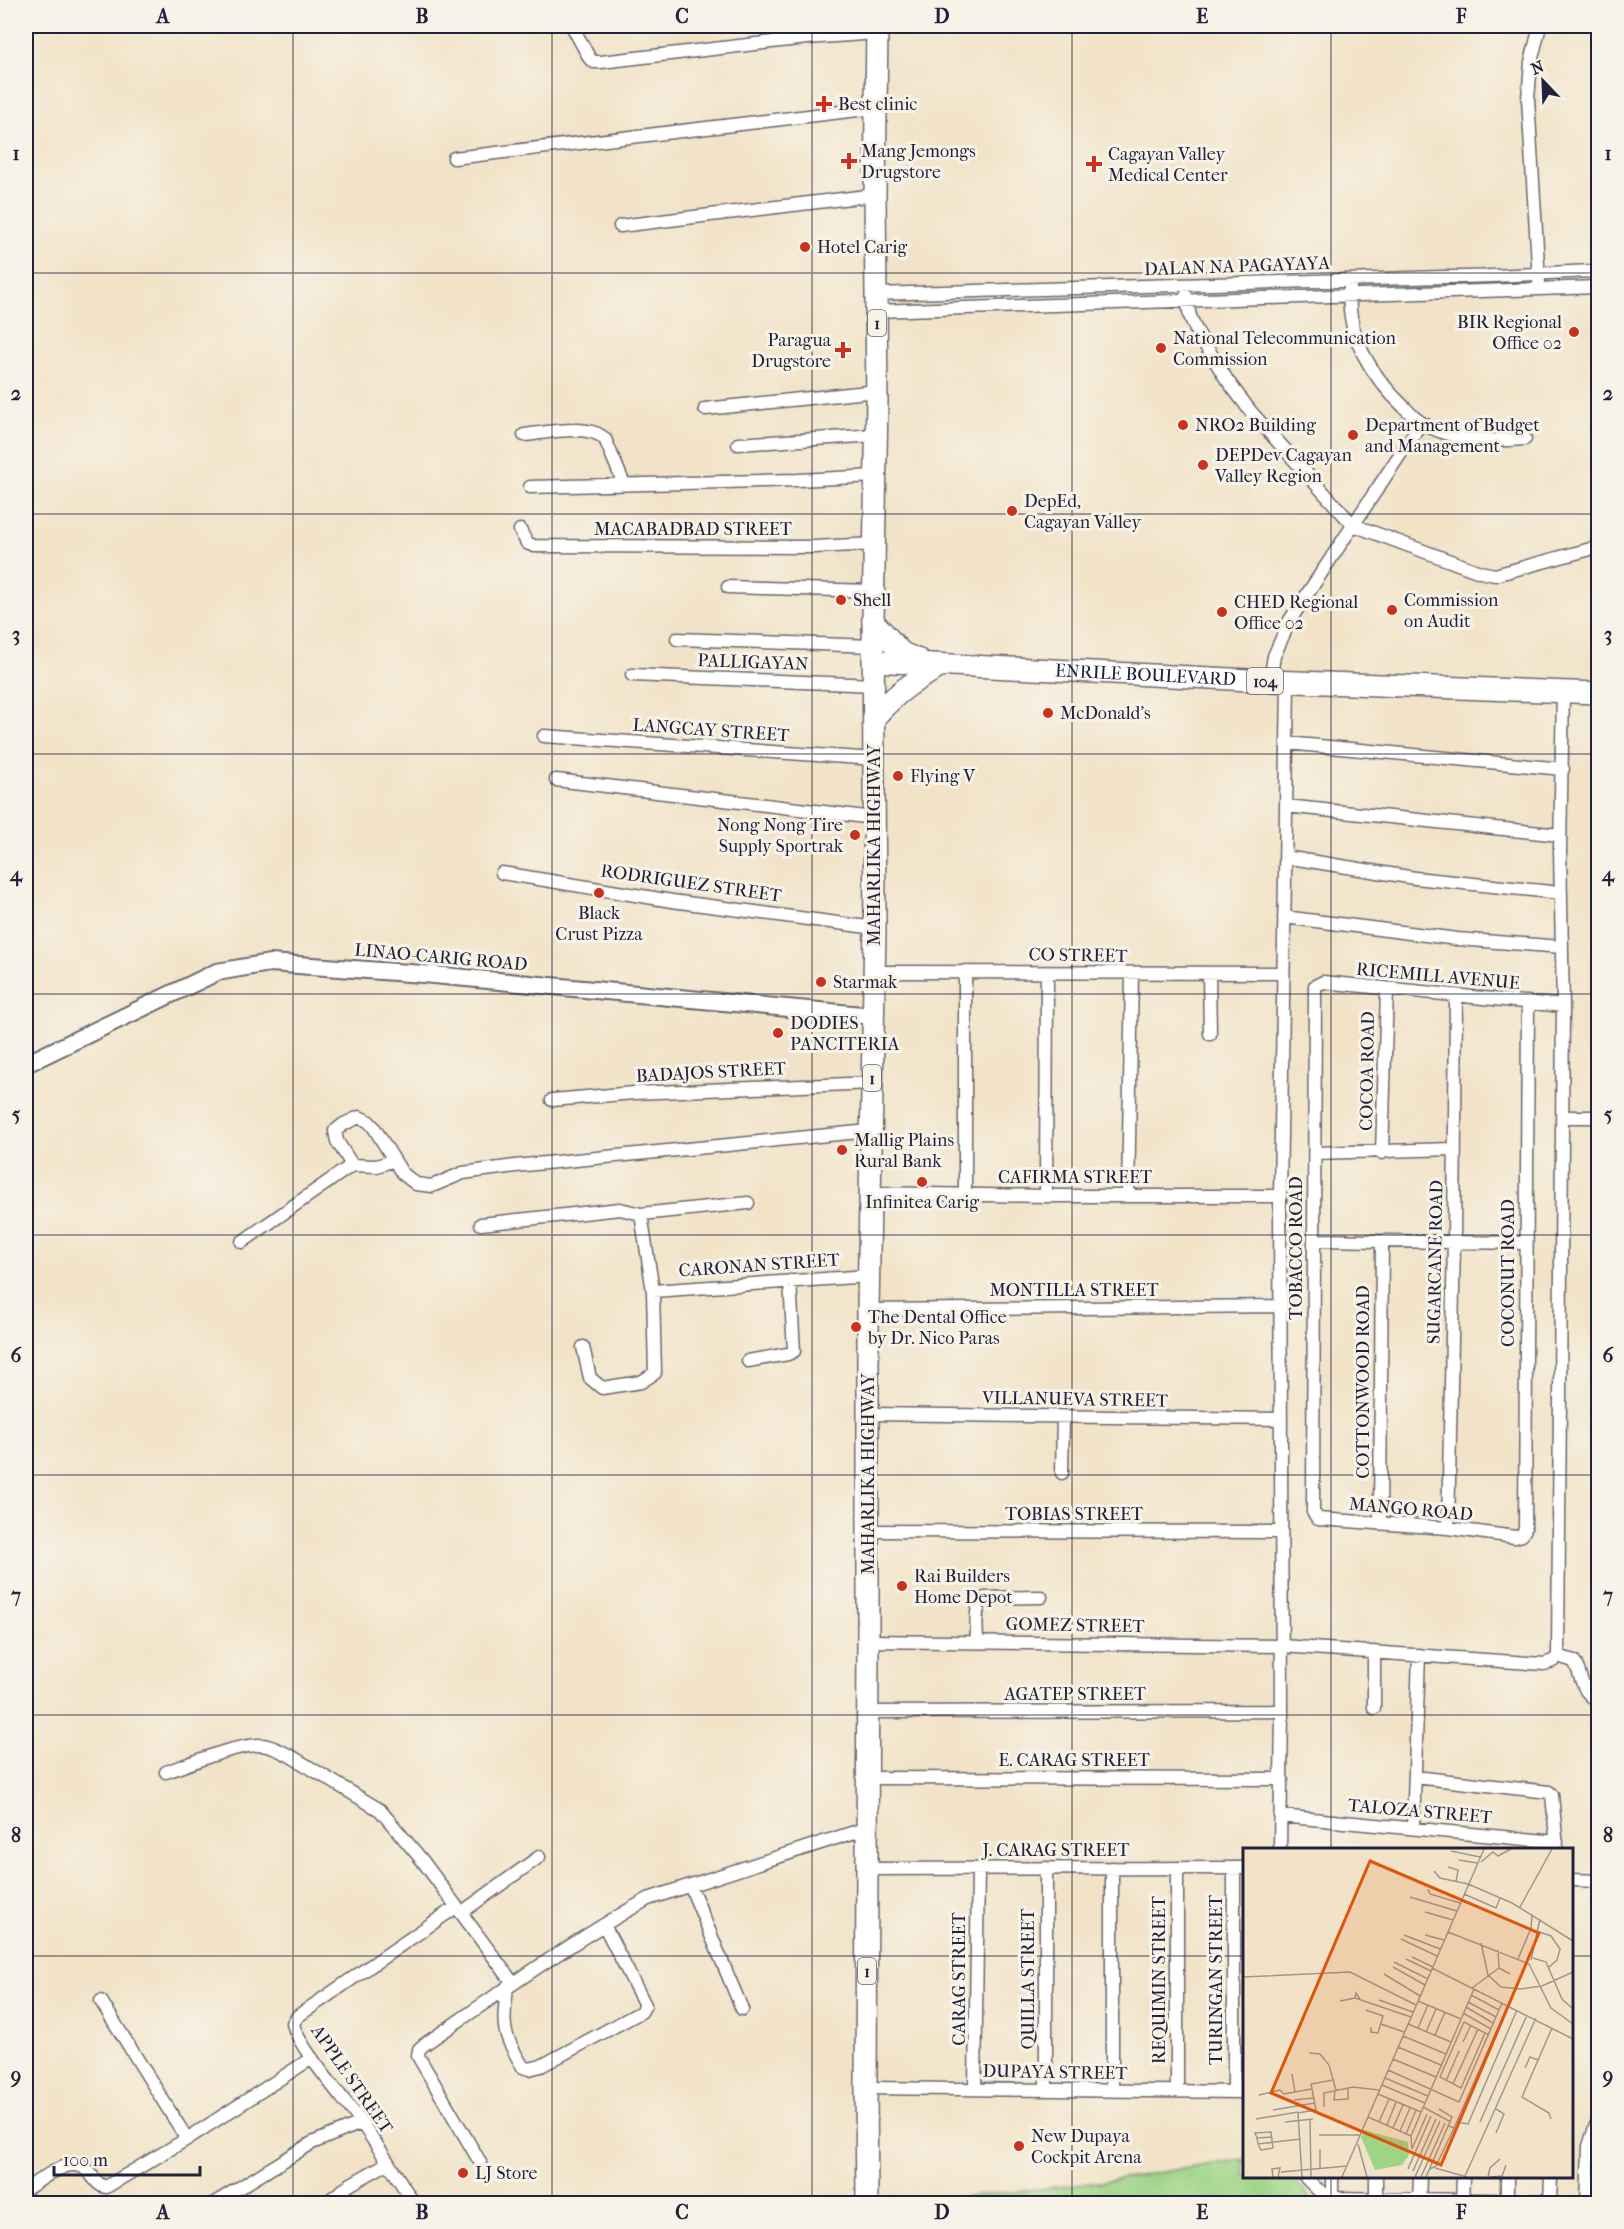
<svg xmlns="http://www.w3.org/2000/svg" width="1624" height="2229" font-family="'IM FELL French Canon',serif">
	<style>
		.green { fill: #9dd486; stroke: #607b60; stroke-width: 1.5 }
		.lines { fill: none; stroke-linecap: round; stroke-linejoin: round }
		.street-casing { stroke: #6b666c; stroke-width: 15 }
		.secondary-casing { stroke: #6b666c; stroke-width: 20 }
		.highway-casing { stroke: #6b666c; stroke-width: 24 }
		.street { stroke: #fff; stroke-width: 12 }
		.secondary { stroke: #fff; stroke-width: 16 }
		.highway { stroke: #fff; stroke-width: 21 }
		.grid { fill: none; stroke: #22223b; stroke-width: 1.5; stroke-opacity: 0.55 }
		.poi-dot { fill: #c8321e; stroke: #f7f3e8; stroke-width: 2 }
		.labels { text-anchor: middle; stroke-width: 6; stroke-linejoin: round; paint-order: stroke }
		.shield { fill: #f7f3e8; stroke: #62616f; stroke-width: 1.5 }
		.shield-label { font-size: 16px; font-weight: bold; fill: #22223b }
		.poi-label { font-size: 18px; fill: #22223b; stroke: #f7f3e8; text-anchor: start }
		.street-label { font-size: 18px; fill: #22223b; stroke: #f7f3e8 }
		.inset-road { fill: none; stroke: #9f9690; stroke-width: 1.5 }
		.view { fill: #de560e; fill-opacity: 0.15; stroke: #de560e; stroke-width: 3 }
		.inset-edge { fill: none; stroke: #22223b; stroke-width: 3 }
		.neatline { fill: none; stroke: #22223b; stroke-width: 2 }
		.grid-label { font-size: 20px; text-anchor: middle; font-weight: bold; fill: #22223b }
	</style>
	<rect width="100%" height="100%" fill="#f7f3e8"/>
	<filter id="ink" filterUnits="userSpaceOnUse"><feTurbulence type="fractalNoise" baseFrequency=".0167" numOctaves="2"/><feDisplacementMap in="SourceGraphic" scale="12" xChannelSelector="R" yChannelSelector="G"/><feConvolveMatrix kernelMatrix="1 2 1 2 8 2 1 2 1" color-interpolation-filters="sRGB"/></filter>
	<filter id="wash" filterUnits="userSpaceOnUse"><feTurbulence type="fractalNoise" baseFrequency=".008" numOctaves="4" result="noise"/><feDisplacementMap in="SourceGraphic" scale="24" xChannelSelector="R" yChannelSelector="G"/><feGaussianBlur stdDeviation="1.35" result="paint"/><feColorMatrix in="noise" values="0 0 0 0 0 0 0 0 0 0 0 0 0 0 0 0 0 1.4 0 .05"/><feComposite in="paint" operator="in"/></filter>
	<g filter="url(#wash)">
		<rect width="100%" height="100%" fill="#f2e3c8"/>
		<!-- green -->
		<path class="green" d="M1244,2159V2176L1292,2177L1314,2203H916L1107,2181Z"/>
	</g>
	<g filter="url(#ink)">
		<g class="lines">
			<!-- street casing -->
			<g class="street-casing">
				<path id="street" d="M572,26L590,59L594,62H601L807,38L877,33
					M454,158L875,108
					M620,226L875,195
					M1539,281L1528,99L1531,62L1540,26
					M1350,288C1345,335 1372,377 1405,408C1410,413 1416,420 1422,423C1453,441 1490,442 1525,439
					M876,294L1443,277C1495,278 1547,272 1598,271
					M1186,296L1190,316L1196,330L1227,380L1251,412L1353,525L1480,572L1495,575L1598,547
					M877,311L1598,287
					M705,409L877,391
					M524,435C546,433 589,423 605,439L624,484
					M738,444L876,435
					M530,487L798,480L875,476
					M520,530L527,543L534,546L814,547L875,544
					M728,587L874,591
					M677,639L873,646
					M632,675L874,685
					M1270,681L1274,656L1290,620L1421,423
					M544,736L875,759
					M1287,743L1563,769
					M556,780L874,818
					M1286,806L1560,835
					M1285,857L1415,878L1561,893
					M502,873L672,901L875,928
					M1284,917L1457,939L1562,947
					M873,972L1283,973
					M1209,973L1210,1034
					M1528,1002L1525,1529L1522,1535L1515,1537L1448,1528L1318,1519L1313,1512V1506L1315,986L1323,982L1563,1006
					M552,1100L634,1093L872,1083
					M1562,1117H1598
					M1315,1153L1454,1149
					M1382,1153L1387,990
					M352,1165L377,1166L394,1160
					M870,1193L1046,1196H1280
					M965,1195V971
					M1128,1195L1132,974
					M1046,1196L1047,973
					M641,1214L748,1203
					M481,1224L620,1209L641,1214L653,1291L655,1373L641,1382L602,1388L590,1378L583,1347
					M1314,1240L1526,1243
					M242,1242L352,1165L337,1141L335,1131L344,1124L359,1117L368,1121L373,1126L402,1173L416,1184L432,1186L463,1173L515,1166L869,1131
					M653,1291L868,1276
					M868,1310L1281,1306
					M748,1361L788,1354L794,1351L790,1281
					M869,1414L1281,1419
					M1062,1473L1063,1417
					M1380,1523L1382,1241
					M1448,1528L1454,1242L1456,996
					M867,1531L1280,1532
					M868,1641L1282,1646L1544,1664L1553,1661L1558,1656L1563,1006L1560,849L1563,691
					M977,1642C977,1629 973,1605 985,1598L1041,1597
					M1374,1652V1708
					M1558,1656L1574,1661C1582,1675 1581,1694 1598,1700
					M868,1712L1282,1711
					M166,1772C192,1763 236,1744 262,1745C272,1746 280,1751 289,1755L380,1810L422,1860L513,1983
					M1415,1777L1549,1792L1552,1795L1557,1848
					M867,1778L1282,1779
					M1280,1816L1557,1842
					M1413,1828L1419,1655
					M1280,1850L1282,1711L1280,1196L1288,681
					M1177,1868V2091
					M1234,1868V2092
					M867,1869L1244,1868
					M1572,1880L1598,1881
					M690,1885L742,2009
					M461,1913L539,1857
					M507,1987C503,2028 501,2031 523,2067L529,2069L541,2066L641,2012L645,2005L604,1925
					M101,2001L187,2139
					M866,2088L1244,2092
					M975,2089L978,1869
					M1046,2090V1868
					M1112,2091V1868
					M480,2162L418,2056L419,2049L425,2044C498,1994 571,1942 648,1899L867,1828
					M1304,2176L1322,2194L1332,2198L1551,2201
					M26,2189C42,2180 72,2152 89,2172C94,2178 98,2186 106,2187L187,2139L312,2058
					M1332,2198V2176
					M213,2204L312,2143L361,2123
					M324,2204L351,2184L388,2163
					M414,2204C397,2176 380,2149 361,2122C346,2101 296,2045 293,2023L298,2016L456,1907
					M1376,2204V2176
					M1419,2204L1420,2176
					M1462,2204L1463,2176
					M1507,2204V2176
					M1550,2204L1551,2176
					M1587,2204L1589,2146L1598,2119"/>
			</g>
			<!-- secondary casing -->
			<g class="secondary-casing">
				<path id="secondary" d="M26,1064L217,972L270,963L423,974L873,1016"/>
			</g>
			<!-- highway casing -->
			<g class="highway-casing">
				<g id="highway">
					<path d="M873,621L902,653L919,660"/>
					<path id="s1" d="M873,661L1270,681L1598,693"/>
					<path d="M874,718C896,693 914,680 944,665"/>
					<path d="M867,2204L866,2088L868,1641V1310L875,928L873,621L877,401L875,195L877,26"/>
				</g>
			</g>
			<!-- street -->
			<use href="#street" class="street"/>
			<!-- secondary -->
			<use href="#secondary" class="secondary"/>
			<!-- highway -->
			<use href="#highway" class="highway"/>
		</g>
	</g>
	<!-- grid -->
	<path class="grid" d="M293,26V2204M552,26V2204M812,26V2204M1072,26V2204M1331,26V1850M26,273H1598M26,514H1598M26,754H1598M26,994H1598M26,1235H1598M26,1475H1598M26,1715H1598M26,1956H1244M1572,1956H1598M1331,2176V2204"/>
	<!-- markers -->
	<g class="poi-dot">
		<path d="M821 95h6v6h6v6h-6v6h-6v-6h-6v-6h6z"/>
		<path d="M846 152h6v6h6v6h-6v6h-6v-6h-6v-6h6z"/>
		<path d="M1091 155h6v6h6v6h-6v6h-6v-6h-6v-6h6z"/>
		<circle cx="805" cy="247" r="6"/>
		<circle cx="1574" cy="332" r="6"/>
		<circle cx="1161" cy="348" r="6"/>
		<path d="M840 341h6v6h6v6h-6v6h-6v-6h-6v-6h6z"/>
		<circle cx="1183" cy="425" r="6"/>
		<circle cx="1353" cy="435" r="6"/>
		<circle cx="1203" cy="465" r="6"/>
		<circle cx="1012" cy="511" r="6"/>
		<circle cx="841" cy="600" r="6"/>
		<circle cx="1392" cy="610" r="6"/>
		<circle cx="1222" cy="612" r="6"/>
		<circle cx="1048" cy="713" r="6"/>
		<circle cx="898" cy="776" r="6"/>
		<circle cx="855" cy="835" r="6"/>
		<circle cx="599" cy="893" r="6"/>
		<circle cx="821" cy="982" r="6"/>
		<circle cx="778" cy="1033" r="6"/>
		<circle cx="842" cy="1150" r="6"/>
		<circle cx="922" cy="1182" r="6"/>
		<circle cx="856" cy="1327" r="6"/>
		<circle cx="902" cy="1586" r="6"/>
		<circle cx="1019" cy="2146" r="6"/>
		<circle cx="463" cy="2173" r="6"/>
	</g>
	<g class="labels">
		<!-- shield labels -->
		<g class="shield">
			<rect x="868" y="310" width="18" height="26" rx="4.5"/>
			<rect x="1247" y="668" width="36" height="26" rx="4.5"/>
			<rect x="863" y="1065" width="18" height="26" rx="4.5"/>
			<rect x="858" y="1958" width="18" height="26" rx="4.5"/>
		</g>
		<g class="shield-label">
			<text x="877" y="329">1</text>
			<text x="1265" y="687">104</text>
			<text x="872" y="1084">1</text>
			<text x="867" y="1977">1</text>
		</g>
		<!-- poi labels -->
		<g class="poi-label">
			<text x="838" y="110">Best clinic</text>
			<text x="861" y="157">Mang Jemongs<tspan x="861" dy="21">Drugstore</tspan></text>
			<text x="1108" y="160">Cagayan Valley<tspan x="1108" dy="21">Medical Center</tspan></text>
			<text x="817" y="253">Hotel Carig</text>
			<text x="1562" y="328" text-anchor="end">BIR Regional<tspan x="1562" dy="21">Office 02</tspan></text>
			<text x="1173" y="344">National Telecommunication<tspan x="1173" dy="21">Commission</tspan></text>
			<text x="831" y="346" text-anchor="end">Paragua<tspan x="831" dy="21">Drugstore</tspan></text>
			<text x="1195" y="431">NRO2 Building</text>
			<text x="1365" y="431">Department of Budget<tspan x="1365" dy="21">and Management</tspan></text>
			<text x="1215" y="461">DEPDev Cagayan<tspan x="1215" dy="21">Valley Region</tspan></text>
			<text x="1024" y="507">DepEd,<tspan x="1024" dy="21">Cagayan Valley</tspan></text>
			<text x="853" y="606">Shell</text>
			<text x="1404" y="606">Commission<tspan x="1404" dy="21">on Audit</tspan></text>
			<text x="1234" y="608">CHED Regional<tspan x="1234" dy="21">Office 02</tspan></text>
			<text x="1060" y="719">McDonald's</text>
			<text x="910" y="782">Flying V</text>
			<text x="843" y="831" text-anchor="end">Nong Nong Tire<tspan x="843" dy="21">Supply Sportrak</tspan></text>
			<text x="599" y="919" text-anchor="middle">Black<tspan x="599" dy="21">Crust Pizza</tspan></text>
			<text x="833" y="988">Starmak</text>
			<text x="790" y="1029">DODIES<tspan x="790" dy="21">PANCITERIA</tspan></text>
			<text x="854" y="1146">Mallig Plains<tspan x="854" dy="21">Rural Bank</tspan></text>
			<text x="922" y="1208" text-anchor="middle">Infinitea Carig</text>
			<text x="868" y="1323">The Dental Office<tspan x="868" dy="21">by Dr. Nico Paras</tspan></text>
			<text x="914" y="1582">Rai Builders<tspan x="914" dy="21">Home Depot</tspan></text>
			<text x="1031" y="2142">New Dupaya<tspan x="1031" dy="21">Cockpit Arena</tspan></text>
			<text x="475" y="2179">LJ Store</text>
		</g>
		<!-- street labels -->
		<g class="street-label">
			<text transform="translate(1237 266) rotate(-2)" y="6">DALAN NA PAGAYAYA</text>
			<text x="693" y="535">MACABADBAD STREET</text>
			<text transform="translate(753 662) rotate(2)" y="6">PALLIGAYAN</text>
			<text dy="6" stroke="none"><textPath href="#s1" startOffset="273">ENRILE BOULEVARD</textPath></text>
			<text transform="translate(711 730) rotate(4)" y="6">LANGCAY STREET</text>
			<text transform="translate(874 845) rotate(-90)" y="6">MAHARLIKA HIGHWAY</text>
			<text transform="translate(691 883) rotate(8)" y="6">RODRIGUEZ STREET</text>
			<text transform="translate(1078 955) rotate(1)" y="6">CO STREET</text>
			<text transform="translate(441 957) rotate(5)" y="6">LINAO-CARIG ROAD</text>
			<text transform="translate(1438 976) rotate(5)" y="6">RICEMILL AVENUE</text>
			<text transform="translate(1367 1071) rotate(-89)" y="6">COCOA ROAD</text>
			<text transform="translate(711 1072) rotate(-3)" y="6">BADAJOS STREET</text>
			<text x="1075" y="1183">CAFIRMA STREET</text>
			<text transform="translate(1296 1248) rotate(-90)" y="6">TOBACCO ROAD</text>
			<text transform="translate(1435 1262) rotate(-89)" y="6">SUGARCANE ROAD</text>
			<text transform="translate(759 1265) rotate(-4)" y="6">CARONAN STREET</text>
			<text transform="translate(1508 1273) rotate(-90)" y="6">COCONUT ROAD</text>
			<text x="1074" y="1296">MONTILLA STREET</text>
			<text transform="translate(1363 1382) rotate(-90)" y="6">COTTONWOOD ROAD</text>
			<text transform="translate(1075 1399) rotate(1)" y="6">VILLANUEVA STREET</text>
			<text transform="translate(868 1474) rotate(-90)" y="6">MAHARLIKA HIGHWAY</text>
			<text transform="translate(1411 1509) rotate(5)" y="6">MANGO ROAD</text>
			<text x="1074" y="1520">TOBIAS STREET</text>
			<text transform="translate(1075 1625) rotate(1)" y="6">GOMEZ STREET</text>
			<text x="1075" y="1700">AGATEP STREET</text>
			<text x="1074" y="1766">E. CARAG STREET</text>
			<text transform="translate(1420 1811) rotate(5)" y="6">TALOZA STREET</text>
			<text x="1056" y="1856">J. CARAG STREET</text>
			<text transform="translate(959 1979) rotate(-90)" y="6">CARAG STREET</text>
			<text transform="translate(1028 1979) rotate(-90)" y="6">QUILLA STREET</text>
			<text transform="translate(1159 1980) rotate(-90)" y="6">REQUIMIN STREET</text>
			<text transform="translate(1216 1980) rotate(-90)" y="6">TURINGAN STREET</text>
			<text transform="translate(1055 2072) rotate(1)" y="6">DUPAYA STREET</text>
			<text transform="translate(352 2079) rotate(55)" y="6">APPLE STREET</text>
		</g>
	</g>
	<!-- overview -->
	<g transform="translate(1243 1848)">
		<rect width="330" height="330" fill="#f2e3c8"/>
		<path d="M121,282L165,294L166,307L159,317L132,322L118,289Z" fill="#9dd486"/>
		<path class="inset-road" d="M208,3L237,9M216,12L234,15M238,14L250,4L255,8L268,1M205,19L215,22L213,34M191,23L197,30L225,36L269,55L330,93M185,41L187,46L217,55M221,46L253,60L257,50M167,49L214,63M277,59L309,1M182,64L210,72M205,84L286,116L308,160L330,176M296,84L308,88L317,101L314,112L305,120M161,87L197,101M182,87L201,92M158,91L194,108M238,95L245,127L258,139L278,141L299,138L330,124M255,102L256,120L267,126M169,109L190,119M290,110L303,114L319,151L330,161M163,111L188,123M275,111L288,80L289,66M288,112L297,71M151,114L185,131M150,119L182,137M189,120L330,191M141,126L177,148M0,129L107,124L173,157M229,140L256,120M228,147L256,162M112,150L168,169M136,152L170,164M97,153L112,150L113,145L117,151M175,153L218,171M225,154L253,169M223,159L250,175M123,162L140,168L135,185L128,184V179M220,165L248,181M138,176L161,184M165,176L208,194M175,180L185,157M183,184L193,161M242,185L218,240L197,229L221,174L246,187M192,187L202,164M160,188L203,206M220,194L228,177M155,199L198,217M66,205L77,206L86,217L93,242M150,211L193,229M282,220L287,209L295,212M145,222L216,254L259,155M49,226L52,244M142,230L185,248M203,233L216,203M210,236L235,181M139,237L182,255M92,242L91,252L105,251V240M135,246L178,264M16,247L37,242L41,246L68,241M51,252L71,250M81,259V245L110,239L136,242M180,259L208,274M253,261L261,266L253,285M30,262L72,255M125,269L168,288M13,271L55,264M67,271L68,329M308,271L306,265L279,249L309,180M42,274L70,271M136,274L146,251M214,274L225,276L274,162M237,274L284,167M144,277L153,254M206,278L211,280L265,157M150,280L160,257M157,283L167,260M163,286L173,262M76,287H117M29,289L14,290L15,296L58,291M14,290L12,285L28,284L30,300L18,302L15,296M115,296L124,329M77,301V321M169,301L168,288L231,141M169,301L184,266M192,320L224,329M165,321L188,268M187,321L193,318L211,280M170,323L193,271M38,324L104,318M222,328L293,170M30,329L29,321L37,320L35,329M59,329L55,265L73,262L68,236L90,232M99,329L241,1M172,329L197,273M178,329L202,275M183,329L209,269L196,261M245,329L247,320L257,311M248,329L259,328L263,317"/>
		<path class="view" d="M127,13L296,85L198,317L28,245Z"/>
		<rect width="330" height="330" class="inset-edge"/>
	</g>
	<!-- margin -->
	<rect width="1624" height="2229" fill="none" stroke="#f7f3e8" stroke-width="66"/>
	<!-- north arrow -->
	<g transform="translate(1543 81) rotate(337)" stroke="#f7f3e8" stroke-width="4.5" paint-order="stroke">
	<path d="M0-4.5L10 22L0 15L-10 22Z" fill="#22223b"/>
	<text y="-9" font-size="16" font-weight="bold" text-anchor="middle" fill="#22223b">N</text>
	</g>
	<!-- scale -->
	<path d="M54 2166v9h146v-9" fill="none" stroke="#22223b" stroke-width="3"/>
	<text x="63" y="2166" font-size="18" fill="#22223b" stroke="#f7f3e8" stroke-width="4.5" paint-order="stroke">100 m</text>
	<rect x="33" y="33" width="1558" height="2163" class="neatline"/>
	<g class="grid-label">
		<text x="163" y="23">A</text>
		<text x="422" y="23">B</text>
		<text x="682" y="23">C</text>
		<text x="942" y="23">D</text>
		<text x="1202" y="23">E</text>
		<text x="1461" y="23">F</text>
		<text x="16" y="160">1</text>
		<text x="1608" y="160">1</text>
		<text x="16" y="400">2</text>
		<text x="1608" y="400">2</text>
		<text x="16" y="641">3</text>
		<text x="1608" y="641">3</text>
		<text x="16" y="881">4</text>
		<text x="1608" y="881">4</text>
		<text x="16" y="1121">5</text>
		<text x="1608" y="1121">5</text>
		<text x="16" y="1362">6</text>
		<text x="1608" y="1362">6</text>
		<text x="16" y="1602">7</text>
		<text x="1608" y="1602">7</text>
		<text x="16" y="1842">8</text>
		<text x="1608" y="1842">8</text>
		<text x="16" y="2083">9</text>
		<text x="1608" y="2083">9</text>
		<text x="163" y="2219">A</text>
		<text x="422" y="2219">B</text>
		<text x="682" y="2219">C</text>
		<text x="942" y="2219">D</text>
		<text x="1202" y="2219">E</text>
		<text x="1461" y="2219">F</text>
	</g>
</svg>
